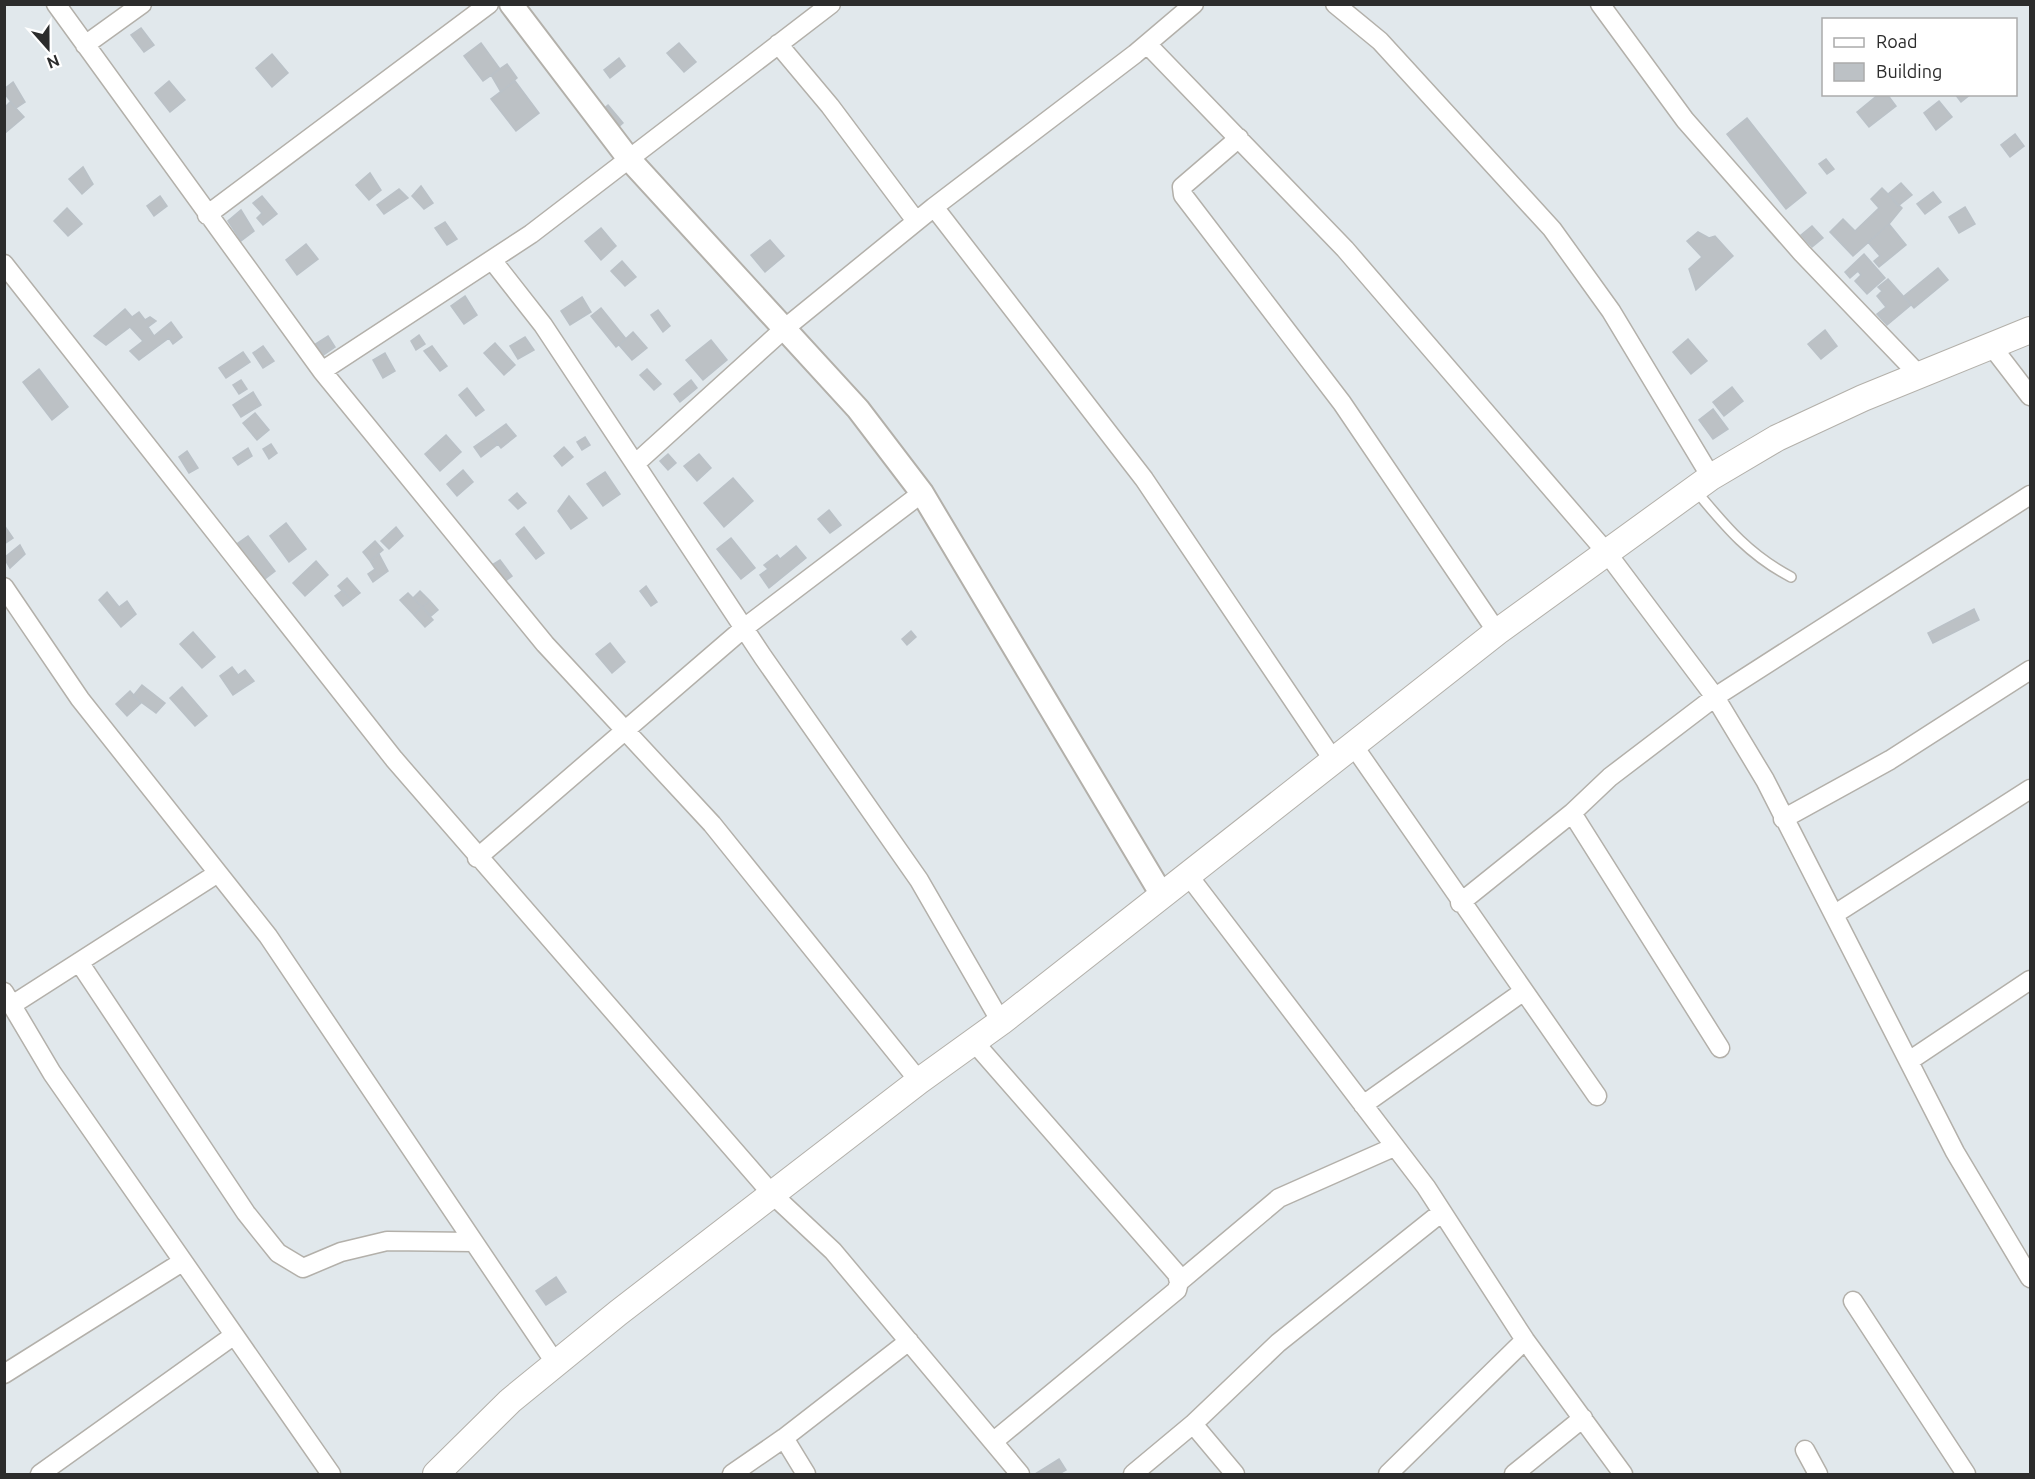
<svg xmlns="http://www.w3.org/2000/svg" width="2035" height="1479" font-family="Ubuntu,sans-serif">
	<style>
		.building { fill: #bcc1c5; stroke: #bac1c7; stroke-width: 1.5 }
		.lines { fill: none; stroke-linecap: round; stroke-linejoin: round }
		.service-casing { stroke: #b3b0aa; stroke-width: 12 }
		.minor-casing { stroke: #b3b0aa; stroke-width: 21 }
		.tertiary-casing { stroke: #b3b0aa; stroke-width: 26 }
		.secondary-casing { stroke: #b3b0aa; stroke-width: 28 }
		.service { stroke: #fff; stroke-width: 9 }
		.minor { stroke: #fff; stroke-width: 18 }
		.tertiary { stroke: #fff; stroke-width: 22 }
		.secondary { stroke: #fff; stroke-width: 26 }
	</style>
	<rect width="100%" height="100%" fill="#e1e8ec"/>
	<!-- building -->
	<path class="building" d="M141,28L154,45L144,52L131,35Z
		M481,43L500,69L483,81L464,56Z
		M679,43L696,62L684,72L667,53Z
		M272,54L288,73L272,87L256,68Z
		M619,58L625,66L610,78L604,70Z
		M507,64L517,78L501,92L491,75Z
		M169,81L185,100L170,112L155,93Z
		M515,81L539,113L516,131L491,99Z
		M13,82L25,102L16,108L4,93V89Z
		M1879,94H1887L1896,106L1869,127L1857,112Z
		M1955,94H1971L1961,102Z
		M1939,101L1952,117L1936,130L1924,113Z
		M10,102L24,117L4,134V108Z
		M608,105L623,123L616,129L601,111Z
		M1747,118L1806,193L1786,209L1727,134Z
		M2015,134L2024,146L2010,157L2001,145Z
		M1826,159L1834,169L1827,174L1819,164Z
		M83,167L93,184L82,194L69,179Z
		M370,173L381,190L369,200L356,185Z
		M1901,183L1912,195L1898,206L1888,194Z
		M421,186L433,203L424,209L412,196Z
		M1882,188L1902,208L1889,224L1853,256L1830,232L1843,219L1855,231L1879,208L1871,199Z
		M399,189L408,198L384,214L377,205Z
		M1933,192L1941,202L1925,214L1917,204Z
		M160,196L167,206L154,216L147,206Z
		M262,196L277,214L263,225L257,218L262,213L253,203Z
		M1965,207L1975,224L1959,233L1949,217Z
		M67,208L82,224L68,236L54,221Z
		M241,210L254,231L241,241L228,221Z
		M445,222L457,239L447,245L435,228Z
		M1889,224L1906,245L1879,267L1874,261L1880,256L1868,242Z
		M1812,226L1823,238L1812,247L1801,235Z
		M601,228L616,246L601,260L585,241Z
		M1698,232L1709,238L1715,236L1733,256L1696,290L1689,269L1702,257L1687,241Z
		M770,240L784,256L765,272L751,255Z
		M306,244L318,259L297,275L286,260Z
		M1864,254L1885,278L1867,294L1855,281L1861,275L1858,271L1850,278L1845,272Z
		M622,261L636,277L625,286L611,271Z
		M1938,268L1948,280L1914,308L1904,296Z
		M1888,279L1911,305L1887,325L1877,314L1886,307L1877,296L1882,291L1878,287Z
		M465,296L477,315L464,324L451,306Z
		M582,297L591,312L570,325L561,311Z
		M601,308L626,339L616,347L591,316Z
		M125,309L132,317L139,312L145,320L150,317L156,321L148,327L154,336L171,322L182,337L173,344L169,338L139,360L130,351L143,341L130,327L106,345L94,336Z
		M658,310L670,326L663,332L651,315Z
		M1825,330L1837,346L1821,359L1808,344Z
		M633,332L647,348L632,360L619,345Z
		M419,335L425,344L416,350L411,341Z
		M328,336L335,347L322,356L314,345Z
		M525,337L534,350L518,359L510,346Z
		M1688,339L1707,361L1691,374L1673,352Z
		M711,340L727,360L703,380L686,360Z
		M495,343L515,365L504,375L484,353Z
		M263,346L274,361L263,368L253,353Z
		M432,346L447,366L440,371L424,351Z
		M243,352L250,362L226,378L219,368Z
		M385,353L395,371L383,378L373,360Z
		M39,369L68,407L52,420L23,382Z
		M647,369L661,384L654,390L640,375Z
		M241,380L247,389L239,394L233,385Z
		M691,380L697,388L680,402L674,394Z
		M1732,387L1743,401L1724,416L1713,402Z
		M467,388L484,410L476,416L459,395Z
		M253,392L261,405L241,417L233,405Z
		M1713,409L1728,429L1713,439L1699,420Z
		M255,413L269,430L257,440L243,423Z
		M506,424L516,436L501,448L491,435Z
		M446,435L461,452L440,471L425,454Z
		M491,435L498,444L481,457L474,447Z
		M585,437L590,445L582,450L577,442Z
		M271,444L277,453L269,459L263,449Z
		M564,447L573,457L562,466L554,456Z
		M248,448L252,456L238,465L233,458Z
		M187,451L198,468L189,473L179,457Z
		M668,454L676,463L668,470L660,461Z
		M699,454L711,468L697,481L684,466Z
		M463,470L473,482L457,496L447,484Z
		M605,472L620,494L603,506L587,484Z
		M733,478L753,501L724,527L704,503Z
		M517,493L526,503L518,509L509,500Z
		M569,496L587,518L571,529L558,511Z
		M829,510L841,525L830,533L818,519Z
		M286,523L306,549L289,562L270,536Z
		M396,527L403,536L389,549L381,541Z
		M524,527L544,553L536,559L516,534Z
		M6,528L13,538L4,544V530Z
		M248,536L275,571L261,582L234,546Z
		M731,538L755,568L741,579L717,549Z
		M375,541L383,550L370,561L363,552Z
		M20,545L25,554L10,568L4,558Z
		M796,546L806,558L769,588L760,575L768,569L764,565L777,555L780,559Z
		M379,554L388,571L373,582L368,574L375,569L370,561Z
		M500,560L512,576L504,582L492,565Z
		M316,561L328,575L305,596L293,583Z
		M347,578L360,593L351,600L338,586Z
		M646,586L657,602L651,606L640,591Z
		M343,590L351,600L343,606L335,596Z
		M420,591L430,601L422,607L413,598Z
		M107,592L119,607L127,601L136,614L121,627L99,600Z
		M408,593L422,607L414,615L400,600Z
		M430,601L438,610L431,616L422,607Z
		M422,607L433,620L425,627L414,615Z
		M1974,609L1979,620L1933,643L1928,633Z
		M911,631L916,637L907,645L902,639Z
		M193,632L215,657L202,668L180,644Z
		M610,643L625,662L612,673L596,654Z
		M232,667L238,675L245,670L254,681L233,695L220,676Z
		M142,685L165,703L156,713L133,696Z
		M182,687L207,716L195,726L170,698Z
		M130,691L141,703L127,716L116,704Z
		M556,1277L566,1292L546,1305L536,1291Z
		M1059,1459L1066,1470L1059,1474H1035Z"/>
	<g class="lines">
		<!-- service casing -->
		<g class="service-casing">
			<path id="service" d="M1696,491C1726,527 1749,555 1791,577"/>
		</g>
		<!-- minor casing -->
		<g class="minor-casing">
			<path id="minor" d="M56,4L322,371L545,644L712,824L919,1081
				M1335,4L1380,41L1552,229L1611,311L1711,477
				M1600,4L1685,120L1802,253L1918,374
				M778,44L830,106L916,221
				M1147,44L1345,249L1607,553L1715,697L1765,780L1955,1152L2030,1278
				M85,45L142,4
				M1239,138L1182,187L1183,195L1342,403L1497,632
				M934,207L1144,479L1334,761
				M207,215L489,4
				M492,260L543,325L763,657L919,880L1001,1022
				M4,264L394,759L772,1194L833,1251L1020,1474
				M1990,344L2030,396
				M322,371L531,234L831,4
				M635,464L784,329L934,207L1135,54L1194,4
				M4,587L80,699L268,936L556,1364
				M1353,745L1597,1096
				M1572,813L1720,1048
				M1783,819L1890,760L2030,670
				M477,858L744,628L922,493
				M1188,875L1426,1187L1525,1340L1623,1474
				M1460,903L1572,813L1610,777L1715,697L2030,495
				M1835,914L2030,789
				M79,962L246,1213L278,1253L303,1268L341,1252L387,1241L474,1242
				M4,992L52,1073L331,1474
				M12,1005L218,873
				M974,1042L1177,1274L1179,1282
				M1909,1061L2030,980
				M1363,1105L1524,991
				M1853,1301L1966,1474
				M4,1374L182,1262
				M1193,1424L1235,1474
				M994,1441L1177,1290L1179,1282L1279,1198L1394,1147
				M1805,1450L1818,1474
				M40,1474L233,1336
				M732,1474L784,1438
				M806,1474L784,1438L909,1341
				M1133,1474L1193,1424L1278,1343L1442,1212
				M1388,1474L1525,1340
				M1514,1474L1583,1418"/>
		</g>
		<!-- tertiary casing -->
		<g class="tertiary-casing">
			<path id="tertiary" d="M511,4L629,159L858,409L922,493L1162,895"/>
		</g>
		<!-- secondary casing -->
		<g class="secondary-casing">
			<path id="secondary" d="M436,1474L510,1401L618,1313L919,1081L1001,1022L1497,632L1711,477L1777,438L1863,398L2030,330"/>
		</g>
		<!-- service -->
		<use href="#service" class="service"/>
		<!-- minor -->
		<use href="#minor" class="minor"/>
		<!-- tertiary -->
		<use href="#tertiary" class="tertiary"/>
		<!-- secondary -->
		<use href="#secondary" class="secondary"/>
	</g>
	<!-- border -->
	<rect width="2035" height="1479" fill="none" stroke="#2c2c2c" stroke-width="12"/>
	<!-- legend -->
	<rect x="1822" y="18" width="195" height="78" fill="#ffffff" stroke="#ababab" stroke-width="1.5"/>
	<rect x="1834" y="38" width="30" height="9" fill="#ffffff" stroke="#ababab" stroke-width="1.5"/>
	<text x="1876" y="48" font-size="18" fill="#2c2c2c">Road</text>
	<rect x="1834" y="63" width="30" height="18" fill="#bcc1c5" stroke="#ababab" stroke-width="1.5"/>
	<text x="1876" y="78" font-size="18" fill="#2c2c2c">Building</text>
	<!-- north arrow -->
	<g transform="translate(48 48) rotate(159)" stroke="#ffffff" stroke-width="4.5" paint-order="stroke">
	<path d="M0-4.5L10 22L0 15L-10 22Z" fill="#2c2c2c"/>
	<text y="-9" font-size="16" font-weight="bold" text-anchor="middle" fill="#2c2c2c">N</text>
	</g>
</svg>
